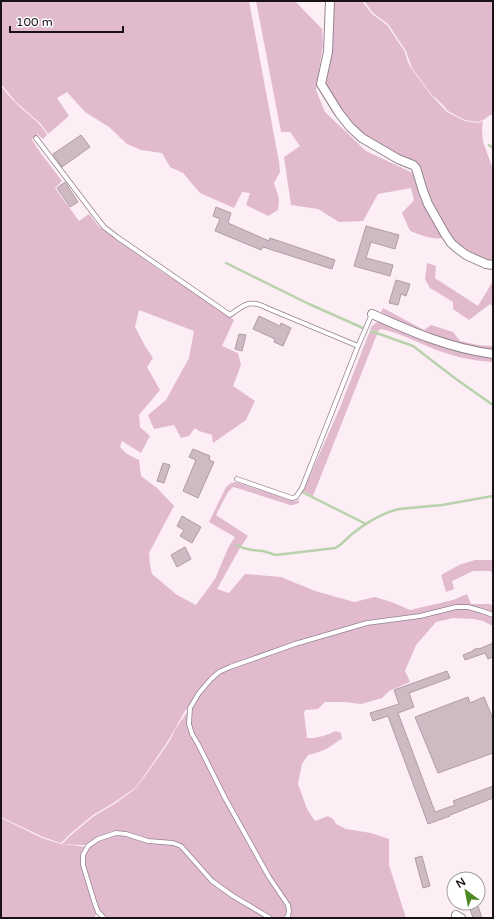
<svg xmlns="http://www.w3.org/2000/svg" width="494" height="919" font-family="'Varela Round',sans-serif">
	<style>
		.green { fill: #e1bace }
		.lines { fill: none; stroke-linecap: round; stroke-linejoin: round }
		.stream { stroke: #b8d3ab; stroke-width: 2.5 }
		.building { fill: #cdbac3; stroke: #af9ca5 }
		.service-casing { stroke: #94838c; stroke-width: 5.5 }
		.minor-casing { stroke: #94838c; stroke-width: 10 }
		.service { stroke: #fff; stroke-width: 4 }
		.minor { stroke: #fff; stroke-width: 8 }
	</style>
	<rect width="100%" height="100%" fill="#fdedf5"/>
	<!-- green -->
	<path class="green" d="M1,1H249L279,162L280,172L274,183L279,199L278,210L268,216L246,205L250,193L242,192L234,208L200,193L183,173L170,167L162,153L141,150L127,144L109,127L85,112L67,92L57,98L69,116L48,134L41,124L16,102L1,84Z
		M256,1H295L322,29L323,44L316,90L325,112L366,151L411,172L415,176L442,236V238C431,240 419,234 410,231L402,213L414,200L411,188L378,194L363,221L339,222L318,209L291,205L284,157L300,146L290,132H281Z
		M333,1H362L372,14L387,25L405,52L407,60L411,68L431,95L447,112L465,121L478,123L483,121L482,129L483,142L493,169V264L457,248L438,219L419,171L352,131L325,86Z
		M364,1H493V114L490,115L485,119L478,122L465,120L448,111L442,104L432,95L412,68L409,60L406,51L388,24L373,13Z
		M1,86C6,92 10,98 16,103C26,114 40,121 47,135L43,139L37,134L32,139L37,148L62,181L55,188L79,221L89,214L99,227L162,272L217,307L234,320L222,346L238,353L241,365L233,386L255,401L246,420L213,443L212,435L199,431L195,428L189,436L181,438L174,425L154,429L148,415L166,400L189,358L194,331L139,310L135,327L145,346L153,358L147,367L160,390L139,415L140,427L150,436L141,453L122,441L120,447L127,454L139,460L141,476L157,488L174,506L149,553L150,565L152,574L177,595L196,605L215,579L229,546L235,537L209,522L226,487L231,483L236,482L293,501H296L299,500V503L293,505H290L237,488L233,487L228,492L216,515L248,536L240,548L217,589L229,593L245,574L281,577L315,591L354,602L375,597L394,603L410,610L453,600L467,594L471,604H490L493,606V614L456,605L443,608L420,615L367,622L218,671L185,711L168,741L142,779L135,788L115,802L93,815L70,834L61,843L43,837L1,817Z
		M427,263L436,266L435,278L478,306L493,281V307L490,304L469,320L453,309V302L430,288L425,279Z
		M383,308L424,330L431,325L453,332L460,341L478,345L493,346V351L474,349L417,331L381,312Z
		M379,321C415,336 453,354 493,357V362C469,361 444,354 422,344C408,338 396,332 381,329L379,330L378,332L370,329C372,326 375,323 379,321Z
		M370,332L377,334L313,496L303,491L339,410L369,333Z
		M475,560H493V573L490,571H473L452,581L454,589L446,592L441,575L459,565Z
		M456,608H468L493,616V626L483,621L474,619L453,618L436,622L416,645L405,671L410,682L389,691L382,698L361,704L345,702H325L318,709L305,710L304,713L307,738C316,739 327,735 336,731L341,733L342,739C337,741 333,745 328,748C321,752 315,753 308,755L302,764L298,784L307,809L315,821L328,816L333,819L336,824L346,829L371,833L389,839V865L406,918H288L290,911L270,876L226,798L193,734L190,718L191,709L195,702L212,679L219,673L231,668L296,645L368,624Z
		M190,708L191,735L286,906L288,911L287,916C280,919 271,917 264,914L213,880L181,845L148,840L116,832L88,845H78L62,844L71,835L94,816L116,803L135,789L143,779L169,742L176,728Z
		M1,818L42,838L61,844L87,847L82,865L97,912L94,918H1Z
		M116,834L173,844L180,847L204,875L268,918H105L98,912L83,865L84,855L89,846L98,840Z"/>
	<g class="lines">
		<!-- stream -->
		<path class="stream" d="M489,145L493,148
			M226,263L309,304L363,328
			M371,331L413,346L456,379L493,405
			M302,492L366,524
			M237,545L243,548L252,550L263,551L276,555L335,548C342,545 346,539 352,534C366,523 381,513 399,509L442,505L493,496"/>
	</g>
	<!-- building -->
	<path class="building" d="M81,135L90,147L62,167L53,154Z
		M65,182L78,202L70,207L57,188Z
		M216,207L231,213L228,223L269,241L270,238L335,260L332,269L263,247L261,250L215,231L220,219L213,216Z
		M366,226L399,235L395,249L371,242L366,258L393,265L390,276L354,266Z
		M396,280L410,284L406,296L401,294L398,305L389,303Z
		M259,316L280,326L281,323L291,328L283,346L274,342L275,339L253,329Z
		M239,334L246,335L242,351L235,349Z
		M193,449L210,456L209,460L214,462L198,498L183,491L196,460L189,457Z
		M163,463L170,465L164,483L157,481Z
		M182,516L201,527L192,543L180,536L184,530L177,526Z
		M185,547L191,559L177,567L171,555Z
		M493,643V657L488,659L485,653L465,660L463,655L473,651V650L478,648L479,649Z
		M447,671L450,678L409,693L414,707L398,713L435,812L455,805L453,801L493,786V798L450,815V816L428,824L388,716L373,721L370,713L399,704L394,690Z
		M468,697L470,703L484,697L493,719V753L438,773L415,717Z
		M422,856L430,886L423,888L415,858Z
		M468,903H477L482,918H473Z"/>
	<g class="lines">
		<!-- service casing -->
		<g class="service-casing">
			<path id="service" d="M36,138L97,218L104,227L117,237L230,315C245,304 250,299 267,308L358,346
				M237,479L286,496L292,498L296,497L302,488L358,346L372,314
				M104,918L98,912L94,901L83,865V855L88,846L98,839L116,833L126,834L148,841L173,843L181,846L212,881L233,896L270,918
				M286,918L288,916L289,911L288,905L269,877L225,798L198,744L192,734L189,724L190,708L199,693L211,679L219,672L230,667L295,644L367,623L420,616L456,607H468L482,611L493,615"/>
		</g>
		<!-- minor casing -->
		<g class="minor-casing">
			<path id="minor" d="M330,1L328,52L321,84L339,113L350,127L362,138L398,159L413,165L416,168L423,191L428,204L445,234L451,243L458,249L466,255L486,264L493,265
				M372,314C412,332 449,348 493,354
				M456,915L461,918"/>
		</g>
		<!-- service -->
		<use href="#service" class="service"/>
		<!-- minor -->
		<use href="#minor" class="minor"/>
	</g>
	<!-- border -->
	<rect width="494" height="919" fill="none" stroke="#181115" stroke-width="4"/>
	<!-- north arrow -->
	<g transform="translate(466 891) rotate(328)"><circle r="19" fill="#ffffff" stroke="#a3a0a1"/>
	<path d="M0-3L7 15L0 10L-7 15Z" fill="#4e8825"/>
	<text y="-6" font-size="11" font-weight="bold" text-anchor="middle" fill="#181115">N</text>
	</g>
	<!-- scale -->
	<path d="M10 26v6h113v-6" fill="none" stroke="#181115" stroke-width="2"/>
	<text x="16" y="26" font-size="12" fill="#181115" stroke="#ffffff" stroke-width="3" paint-order="stroke">100 m</text>
</svg>
